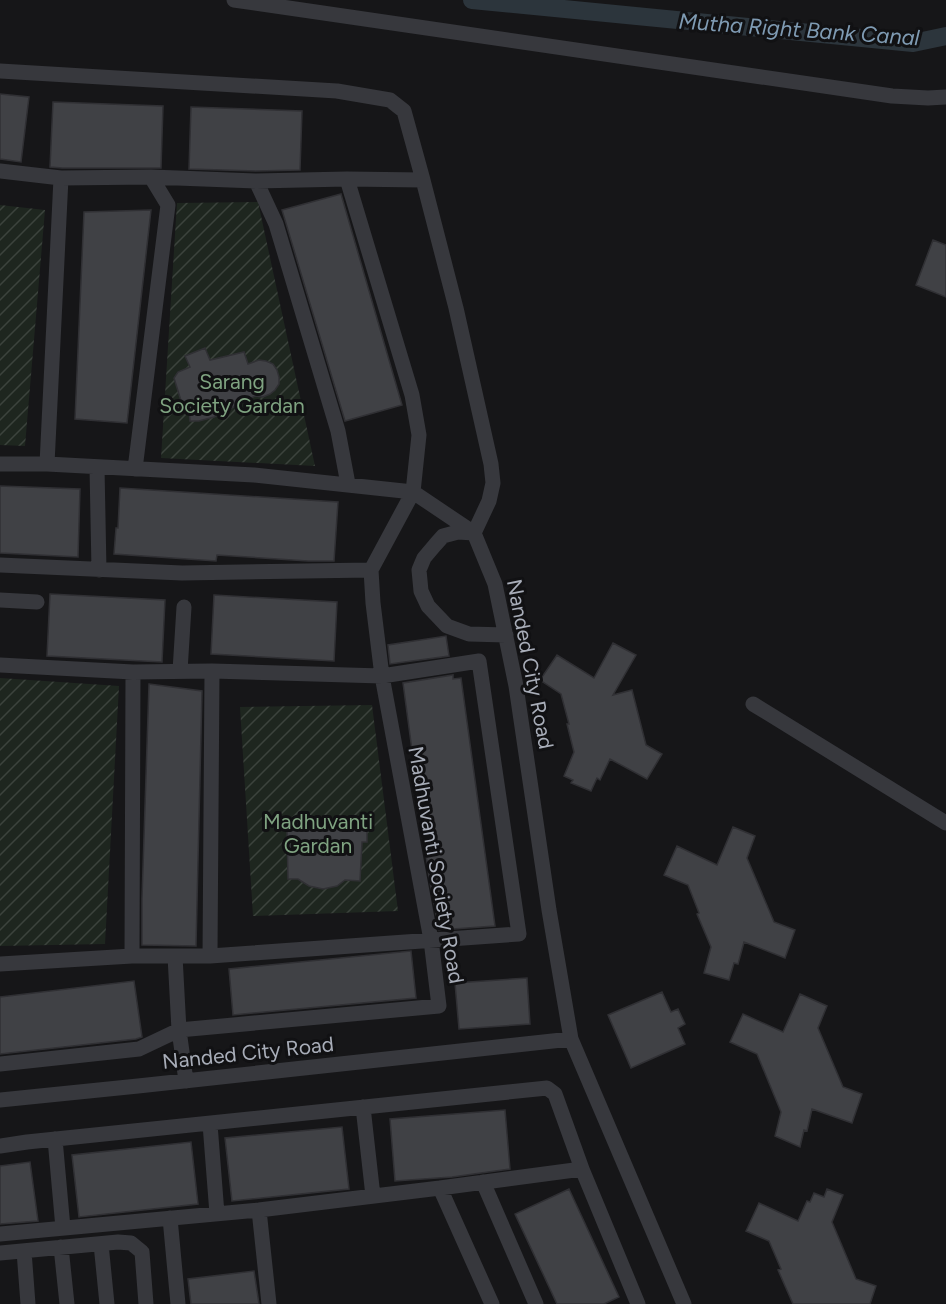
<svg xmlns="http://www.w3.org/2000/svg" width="946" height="1304" font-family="Figtree,sans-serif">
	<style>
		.garden { fill: url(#garden-furrows) }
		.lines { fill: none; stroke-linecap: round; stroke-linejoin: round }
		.canal { stroke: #2c353c; stroke-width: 18 }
		.building { fill: #404145; stroke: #303034; stroke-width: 1.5 }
		.minor { stroke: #37383d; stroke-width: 15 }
		.labels { text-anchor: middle; stroke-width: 6; stroke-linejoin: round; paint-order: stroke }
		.park-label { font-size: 21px; fill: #7fa381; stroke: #111113 }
		.street-label { font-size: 21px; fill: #a8adb8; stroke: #111113 }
		.water-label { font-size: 22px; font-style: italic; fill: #7f9bb3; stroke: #111113 }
	</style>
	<defs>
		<pattern id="garden-furrows" width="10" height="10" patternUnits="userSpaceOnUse" patternTransform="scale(1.5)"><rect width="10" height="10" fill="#1e261f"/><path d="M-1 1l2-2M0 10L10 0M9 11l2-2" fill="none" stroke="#3c433d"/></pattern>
	</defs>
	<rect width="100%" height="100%" fill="#161618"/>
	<!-- garden -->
	<path class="garden" d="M258,202L315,466L161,458L177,203Z
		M0,205L45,210L25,446L0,445Z
		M0,678L119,686L105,944L0,946Z
		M372,705L398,911L253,916L240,707Z"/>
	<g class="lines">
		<!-- canal -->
		<path class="canal" d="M472,0L913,43L946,36"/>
	</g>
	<!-- building -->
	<path class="building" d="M0,94L29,97L21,162L0,159Z
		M53,102L163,106L161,168H62L50,167Z
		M191,107L302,111L300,170L256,171L189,169Z
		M341,194L402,405L345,421L282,210Z
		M151,210L127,423L75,419L84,212Z
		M933,240L946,245V297L916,285Z
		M205,348L210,360L244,352L248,364L259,360L266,361L273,364L277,370L279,377V384L275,390L270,394L263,397L255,396L214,417L199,421H190L189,408L183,407L174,378L178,372L190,367L185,356Z
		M0,486L80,489L78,557L0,553Z
		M120,488L338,502L334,561H308L217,555L216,561L114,554L116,528H118Z
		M50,594L165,600L162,662L47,656Z
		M214,595L337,602L334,661L211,654Z
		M446,636L449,656L390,664L388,645Z
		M613,643L636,655L613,695L632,690L646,745L662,754L647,779L610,759L600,780L597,778L591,791L571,783L573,780L564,776L574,752L567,724H569L561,694L540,680L557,655L594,678Z
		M453,675V679L461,678L495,926L439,930L429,877L403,683Z
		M149,684L202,691L196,946L142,945V898Z
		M322,817L336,820L347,827L367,828V842H362L360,881L345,880L337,886L323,889L309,886L298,879H288L287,828H297L309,820Z
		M733,827L755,836L747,858L774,922L795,930L785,958L744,942L738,964L734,963L729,980L704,973L711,947L697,914L699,913L688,885L664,875L677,846L717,865Z
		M411,951L416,998L233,1015L229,969Z
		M527,978L530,1024L459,1029L455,983Z
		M134,981L142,1037L136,1039L0,1054V997Z
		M662,992L671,1012L678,1009L685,1024L678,1028L685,1044L631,1068L608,1015Z
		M800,994L827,1006L818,1028L843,1087L862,1094L852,1123L812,1109L807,1131L804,1130L800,1147L775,1136L781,1112L757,1054L730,1042L743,1014L783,1032Z
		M505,1110L510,1169L452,1177L395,1181L390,1119Z
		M342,1127L349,1189L232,1201L225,1138Z
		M191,1142L198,1204L79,1217L72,1155Z
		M30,1162L38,1221L0,1224V1166Z
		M569,1189L619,1297L604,1304H557L515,1214Z
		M827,1189L843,1195L832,1222L856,1279L876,1286L870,1304H793L778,1270L781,1269L769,1241L746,1231L759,1203L798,1221L807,1201L810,1202L814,1193L824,1197Z
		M254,1271L259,1304H191L188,1279Z"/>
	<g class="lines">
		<!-- minor -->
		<path class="minor" d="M234,0L892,96L928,98L946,97
			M0,71L337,91L390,100L404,111L423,180
			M0,171L61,178L151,177L256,181L347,179L423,180L456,308L491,464L493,483L489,501L474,533
			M256,181L276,224L338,431L348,484
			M0,464H47L254,475L413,492L474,533L495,584L516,686L549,910L571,1039L684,1304
			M47,464L61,178
			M97,467L99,570
			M135,469L168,205L151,177
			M474,533L458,532L443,536L435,545L424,558L419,570L421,591L428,606L447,626L469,634L506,635
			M0,565L182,573L371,570
			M0,600L37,602
			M0,665L133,672
			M180,671L184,607
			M753,704L946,823
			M175,956H210L212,671L133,672L132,956H175L179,1030L186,1081
			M210,956L519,934L479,661L382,676L373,603L371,570L413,492L419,435L412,395L347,179
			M0,964L132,956
			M0,1064L139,1049L179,1030L439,1006L431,940L382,676L212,671
			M0,1100L138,1086L571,1039
			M363,1107L373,1196
			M210,1124L217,1214
			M55,1139L63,1228
			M0,1146L27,1142L547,1088L555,1094L582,1169
			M483,1182L536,1304
			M440,1188L582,1169L638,1304
			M259,1210L269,1304
			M170,1218L178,1304
			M0,1234L259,1210L440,1188L492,1304
			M101,1244L107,1304
			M61,1247L67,1304
			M24,1251L28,1304
			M0,1253L118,1242L131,1243L142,1252L146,1304"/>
	</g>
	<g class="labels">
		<!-- park labels -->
		<g class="park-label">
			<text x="232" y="389">Sarang<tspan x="232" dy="24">Society Gardan</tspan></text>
			<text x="318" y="829">Madhuvanti<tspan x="318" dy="24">Gardan</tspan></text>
		</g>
		<!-- street labels -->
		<g class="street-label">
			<text transform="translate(530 664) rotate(79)" y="7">Nanded City Road</text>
			<text transform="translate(436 865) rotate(80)" y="7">Madhuvanti Society Road</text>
			<text transform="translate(248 1053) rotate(-6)" y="7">Nanded City Road</text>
		</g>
		<!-- water labels -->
		<g class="water-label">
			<text transform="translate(799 29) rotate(4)" y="8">Mutha Right Bank Canal</text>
		</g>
	</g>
</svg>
